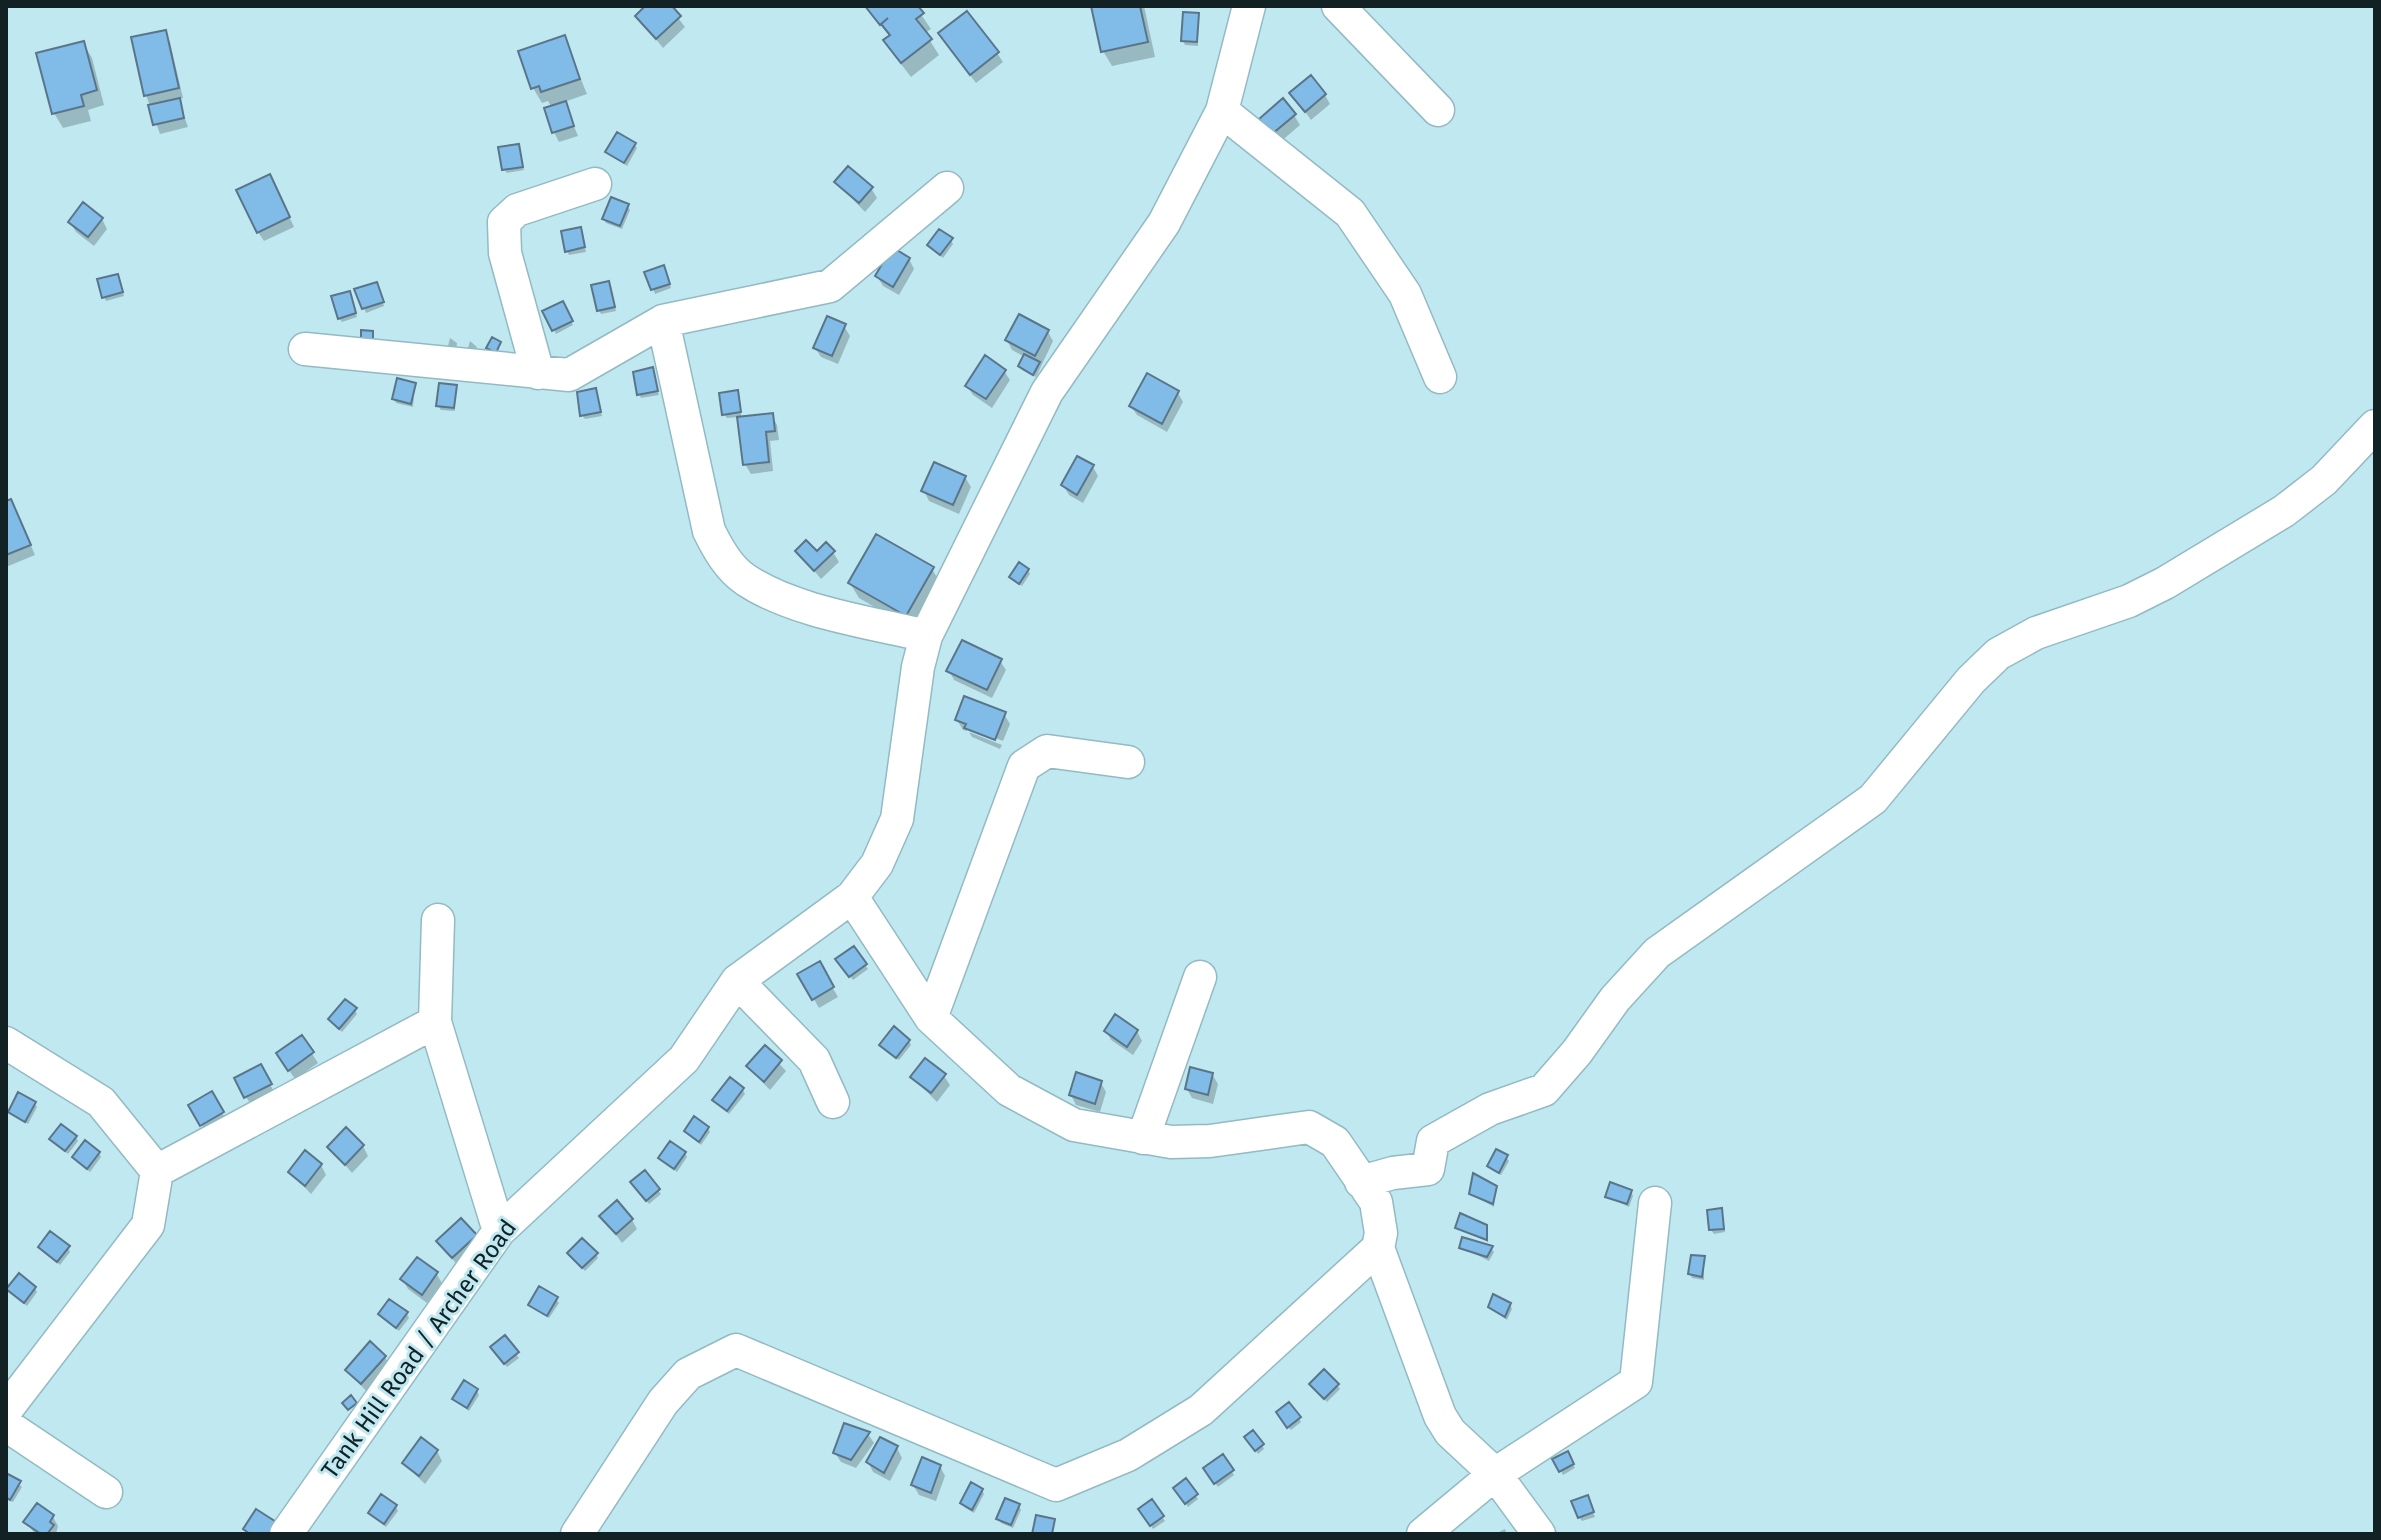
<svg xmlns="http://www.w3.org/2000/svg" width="2381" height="1540" font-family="'Fira Sans',sans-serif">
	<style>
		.shadow { fill: #0003 }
		.building { fill: #80bce7; stroke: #5a7589; stroke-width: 2 }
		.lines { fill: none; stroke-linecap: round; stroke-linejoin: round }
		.minor-casing { stroke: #93bac3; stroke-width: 35 }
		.minor { stroke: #fff; stroke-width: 32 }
		.labels { text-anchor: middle; stroke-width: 6; stroke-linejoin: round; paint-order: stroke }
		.street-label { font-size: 24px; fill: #112124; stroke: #c0e8f1 }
	</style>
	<rect width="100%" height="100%" fill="#c0e8f1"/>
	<!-- shadow -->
	<path class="shadow" d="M648,6H669L685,27L663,48L637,16Z
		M867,6H915L931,29L925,33L939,55L911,77L894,55L886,40L890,37Z
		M1093,6H1144L1155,57L1112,66L1103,51Z
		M1198,15V46L1185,45L1183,41Z
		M165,32L170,42L183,98L178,99L188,127L160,134L146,95Z
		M564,38L587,94L564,102L578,136L559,142L554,132L552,108L548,101L542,103L533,88Z
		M83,43L92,58L104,105L88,110L91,121L63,128L54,113Z
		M946,43L997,53L1003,62L976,83Z
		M1292,93L1325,95L1330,104L1311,120Z
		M1294,115L1300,125L1279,143L1267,129Z
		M634,144L637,148L627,166L608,152Z
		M518,146L524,170L507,173L504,169Z
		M836,182L871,188L877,198L865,212Z
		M275,186L294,227L264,241L258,232Z
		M627,205L630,210L622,229L606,223L604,219Z
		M102,219L107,229L94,246L76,232L70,222Z
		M582,233L586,252L569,255L567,251Z
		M951,240L953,244L943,258L930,245Z
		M909,259L914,269L899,295L883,286L877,276Z
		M665,272L671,288L655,294L647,273Z
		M120,280L124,296L106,301L104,297Z
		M610,287L616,311L601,314L599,310Z
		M378,288L384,306L366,313L357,291Z
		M351,297L357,317L342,322L339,318Z
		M562,304L573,325L556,334L545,312Z
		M844,326L850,336L838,364L821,357L815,348Z
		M1048,332L1053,341L1036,377L1022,370L1020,366L1025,357L1012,350L1007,340Z
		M450,338L457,343L456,351L448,346Z
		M470,341L477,347L475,353L468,348Z
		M652,370L659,395L641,398L639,394Z
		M1004,371L1010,380L992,408L973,395L967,386Z
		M415,385L413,407L396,403L394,399Z
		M455,387V411L441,410L438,406Z
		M595,390L602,416L585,419L582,415Z
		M737,392L742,419L772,415L777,425L779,440L770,441L773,471L751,474L745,464L739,417L727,418L724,414Z
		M1178,393L1183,402L1167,432L1137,415L1131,406Z
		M1093,467L1098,476L1083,503L1069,495L1063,485Z
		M965,477L971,487L959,514L929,501L924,491Z
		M6,503L16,511L35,555L6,567Z
		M798,551L833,552L839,562L821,579Z
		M932,569L941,584L914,630L859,598L850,583Z
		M1028,570L1030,574L1022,586L1014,581L1012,577Z
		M1000,661L1006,670L992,698L954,680L949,670Z
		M1004,714L1010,724L1003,741L967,727V731L963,730L957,720Z
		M969,732L1002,745L1000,749L972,737Z
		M853,949L868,969L853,980L840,963Z
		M819,964L838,997L819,1008L800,975Z
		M355,1010L357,1014L342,1032L330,1020Z
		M1106,1031H1137L1142,1041L1133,1055L1111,1040Z
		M302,1038L318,1063L295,1079L284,1063Z
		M909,1041L911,1045L899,1060L884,1049Z
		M765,1048L786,1071L770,1090L748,1067Z
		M261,1066L275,1094L252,1106L246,1097Z
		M1212,1074L1218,1084L1213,1104L1192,1098L1187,1089Z
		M944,1076L950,1085L937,1102L912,1077Z
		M1101,1083L1106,1092L1100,1112L1076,1105L1071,1095Z
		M743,1090L745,1094L729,1114L715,1100Z
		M211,1094L228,1123L207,1134L191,1106Z
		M34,1103L37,1107L28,1124L10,1112Z
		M708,1128L710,1132L701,1145L686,1131Z
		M76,1137L78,1141L68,1154L52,1139Z
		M363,1146L368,1156L352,1173L330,1147Z
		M99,1153L101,1157L90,1172L74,1158Z
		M685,1153L687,1157L677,1172L660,1158Z
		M1506,1157L1509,1161L1501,1175L1492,1170L1490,1166Z
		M321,1165L326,1175L311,1194L290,1172Z
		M644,1173L661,1194L649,1204L635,1187Z
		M1495,1187L1494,1207L1471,1194Z
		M1631,1191L1633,1196L1629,1207L1607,1197Z
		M1721,1210L1725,1232L1714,1234L1711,1230Z
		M602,1216L632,1220L637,1229L622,1243Z
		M1486,1227L1488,1242L1457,1228Z
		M475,1236L481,1246L458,1266L438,1241Z
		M41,1247L68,1248L70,1252L60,1265Z
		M1461,1247L1491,1248L1494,1252L1489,1261Z
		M596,1254L598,1258L585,1271L572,1257Z
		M1704,1258V1280L1692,1278L1690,1274Z
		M436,1273L442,1283L427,1303L408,1289L403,1280Z
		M35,1288L37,1292L27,1306L9,1290Z
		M556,1299L559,1303L549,1318L531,1305Z
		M1510,1304L1512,1309L1507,1320L1490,1307Z
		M407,1314L409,1318L399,1331L380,1315Z
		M504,1338L519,1358L507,1367L495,1351Z
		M385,1357L390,1366L367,1392L347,1370Z
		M1311,1384L1337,1385L1340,1389L1327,1402Z
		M477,1391L479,1395L469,1411L454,1399Z
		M1280,1417L1299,1418L1301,1422L1291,1430Z
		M868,1434L874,1443L856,1468L841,1462L835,1453Z
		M1247,1437L1262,1445L1264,1449L1258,1454Z
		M897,1448L902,1458L890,1481L873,1472L868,1462Z
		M437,1451L442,1461L425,1484L404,1464Z
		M1567,1454L1575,1468L1563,1475L1555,1460Z
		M1222,1457L1234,1475L1218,1487L1206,1469Z
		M940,1466L945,1476L936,1501L919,1495L913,1485Z
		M6,1475L22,1487L13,1502L6,1499Z
		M1186,1481L1198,1499L1188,1507L1176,1488Z
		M982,1490L984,1494L974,1513L964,1507L962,1503Z
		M1152,1502L1165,1521L1153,1529L1141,1510Z
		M1589,1502L1595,1517L1582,1521L1579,1517Z
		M396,1506L398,1511L386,1527L370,1513Z
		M1019,1506L1021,1510L1013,1528L1001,1523L998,1519Z
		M53,1517L58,1526L56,1534H35L26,1522Z
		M1505,1529L1507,1534H1495Z"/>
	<!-- building -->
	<path class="building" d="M645,6H672L681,16L656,39L635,16Z
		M865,6H918L924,13L916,19L932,39L901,63L883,40L890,35L881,24L888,18L880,25Z
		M1091,6H1140L1148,42L1101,52Z
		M967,11L999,52L970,75L938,33Z
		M1183,12L1199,13L1197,42L1181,41Z
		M166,30L179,88L144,96L131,37Z
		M565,35L580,79L541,92L539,86L531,89L518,51Z
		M84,41L97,90L81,95L84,106L52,114L36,53Z
		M1311,75L1326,94L1305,112L1289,93Z
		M180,98L184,118L153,125L148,105Z
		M1283,98L1296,114L1272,134L1259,119Z
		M566,101L574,126L552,133L544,108Z
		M617,132L636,143L624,163L605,152Z
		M519,144L523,167L502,170L498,147Z
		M848,166L873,187L859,203L834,182Z
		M270,174L290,217L257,233L236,190Z
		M611,197L629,204L620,226L602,219Z
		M83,202L103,218L88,237L68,222Z
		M581,227L585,247L565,252L561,231Z
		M939,229L953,238L940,255L927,245Z
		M892,247L910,258L893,287L875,276Z
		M664,265L670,284L651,290L644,272Z
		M118,274L123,292L102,298L97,279Z
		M609,281L615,307L597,311L591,285Z
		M377,282L384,302L362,309L354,289Z
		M350,291L356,313L338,319L331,296Z
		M563,301L573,321L552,331L542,311Z
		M1019,314L1049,330L1035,356L1005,340Z
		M827,316L846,324L832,356L813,348Z
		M361,330L373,331V341H361Z
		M492,337L501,342L496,353L486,348Z
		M1024,354L1040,362L1033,375L1018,366Z
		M985,355L1006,370L986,399L965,386Z
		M653,367L658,391L637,395L633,372Z
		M1147,373L1179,391L1162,424L1129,406Z
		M397,378L416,383L411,404L392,399Z
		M439,383L457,385L454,408L436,406Z
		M596,388L601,412L580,416L577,392Z
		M738,390L741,412L722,415L719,393Z
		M773,413L775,431L766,432L769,462L743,465L737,417Z
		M1077,456L1094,465L1077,495L1061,485Z
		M934,462L966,476L953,505L921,491Z
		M11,499L31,545L6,555V501Z
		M876,534L934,567L906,616L848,583Z
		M806,540L817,551L826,542L835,551L814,571L795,551Z
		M1019,562L1029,569L1019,584L1009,577Z
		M962,640L1002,659L987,690L946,671Z
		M964,696L1006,712L995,740L964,728L966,724L955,720Z
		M854,946L867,964L849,977L835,959Z
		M820,961L834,987L812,1000L797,974Z
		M345,999L357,1008L339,1029L328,1019Z
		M1115,1014L1138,1030L1127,1047L1104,1031Z
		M894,1026L910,1040L896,1058L879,1045Z
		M302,1035L314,1052L288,1071L276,1053Z
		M765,1045L782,1060L764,1082L746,1066Z
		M925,1058L946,1074L931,1093L910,1077Z
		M261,1064L272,1084L244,1098L234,1078Z
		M1190,1067L1213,1073L1208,1095L1185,1089Z
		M1076,1072L1102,1081L1095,1104L1069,1095Z
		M730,1077L744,1088L727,1111L712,1100Z
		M212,1091L224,1112L200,1126L188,1105Z
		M18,1092L36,1102L25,1122L8,1112Z
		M694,1116L709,1127L699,1142L684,1131Z
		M61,1124L77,1136L65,1151L49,1139Z
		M346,1127L364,1145L345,1165L327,1147Z
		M85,1140L100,1152L87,1169L72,1157Z
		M670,1141L686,1152L674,1169L658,1158Z
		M1496,1149L1508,1155L1499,1173L1487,1166Z
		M305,1150L322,1164L305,1186L288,1172Z
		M645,1170L660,1189L646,1201L630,1182Z
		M1473,1173L1497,1186L1493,1204L1469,1194Z
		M1610,1182L1632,1190L1627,1204L1605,1197Z
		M617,1200L633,1219L616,1234L599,1216Z
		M1722,1208L1724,1229L1709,1230L1707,1210Z
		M1460,1213L1487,1225V1240L1455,1228Z
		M461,1218L477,1235L452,1258L436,1241Z
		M50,1231L70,1246L57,1262L38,1247Z
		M1462,1237L1493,1246L1487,1257L1459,1248Z
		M582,1238L598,1253L582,1268L567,1253Z
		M1691,1255L1705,1256L1702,1277L1688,1274Z
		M417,1257L438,1272L422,1295L400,1279Z
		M19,1273L36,1287L24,1303L6,1289Z
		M539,1286L558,1297L547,1316L528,1305Z
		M1493,1294L1511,1303L1505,1317L1488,1307Z
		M389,1299L408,1312L396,1328L378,1314Z
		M505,1335L519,1352L504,1364L490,1347Z
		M370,1341L386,1356L361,1384L345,1370Z
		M1324,1369L1339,1384L1324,1399L1309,1384Z
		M464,1380L478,1389L467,1408L452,1399Z
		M351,1395L357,1403L348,1410L342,1403Z
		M1289,1402L1301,1417L1287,1428L1276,1412Z
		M844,1423L870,1432L851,1460L833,1453Z
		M1253,1430L1264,1444L1255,1451L1244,1437Z
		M421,1437L438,1450L419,1476L402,1463Z
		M880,1437L898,1446L884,1473L866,1462Z
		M1568,1451L1574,1464L1559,1472L1552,1459Z
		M1223,1454L1234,1470L1214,1484L1203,1468Z
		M922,1457L941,1465L931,1493L911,1485Z
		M6,1473L21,1481L10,1500L6,1497Z
		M1186,1478L1198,1494L1185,1504L1173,1488Z
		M971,1482L983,1489L972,1510L960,1503Z
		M381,1494L397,1505L384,1524L368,1513Z
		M1588,1495L1594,1512L1578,1518L1571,1501Z
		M1005,1498L1020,1504L1011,1525L996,1519Z
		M1152,1499L1164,1516L1150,1526L1138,1509Z
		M37,1503L54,1515L50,1522L54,1525L47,1534H41L23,1522Z
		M256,1509L281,1525L275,1534H250L243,1529Z
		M1036,1515L1055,1519L1052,1534H1032Z"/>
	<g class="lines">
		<!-- minor casing -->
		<g class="minor-casing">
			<path id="minor" d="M1338,6L1438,110
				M1222,111L1350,213L1405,294L1440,377
				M663,321L709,531C718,549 729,569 746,580C794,612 870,622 926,636
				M305,349L569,375L663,321L830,286L947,188
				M538,373L505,253L504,222L517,210L595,184
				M852,897L931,1018L1009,1090L1074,1125L1171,1142L1210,1141L1309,1127L1335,1142L1376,1202L1381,1233L1378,1248L1440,1416L1450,1432L1495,1474L1539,1534
				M438,920L435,1022L499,1231
				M737,981L814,1060L833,1102
				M931,1018L1024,766L1047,751L1128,762
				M6,1043L101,1102L157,1171
				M1143,1138L1200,977
				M1361,1182L1393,1173L1428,1169L1433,1141L1490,1109L1544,1090L1577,1052L1615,999L1657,953L1873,799L1971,680L1998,654L2036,633L2129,601L2165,583L2284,511L2324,480L2375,426
				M6,1410L148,1225L157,1171L435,1022
				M6,1425L106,1492
				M286,1534L499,1231L684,1059L737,981L852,897L877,864L897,819L918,667L926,636L1047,392L1164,223L1222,111L1249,6
				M577,1534L663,1402L688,1374L736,1350L1056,1485L1128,1455L1201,1410L1378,1248
				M1423,1534L1495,1474L1636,1382L1655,1203"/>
		</g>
		<!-- minor -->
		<use href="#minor" class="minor"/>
	</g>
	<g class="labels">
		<!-- street labels -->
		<g class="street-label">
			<text transform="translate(419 1349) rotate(-54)" y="8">Tank Hill Road / Archer Road</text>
		</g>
	</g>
	<!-- border -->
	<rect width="2381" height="1540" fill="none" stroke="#112124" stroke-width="16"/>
</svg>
